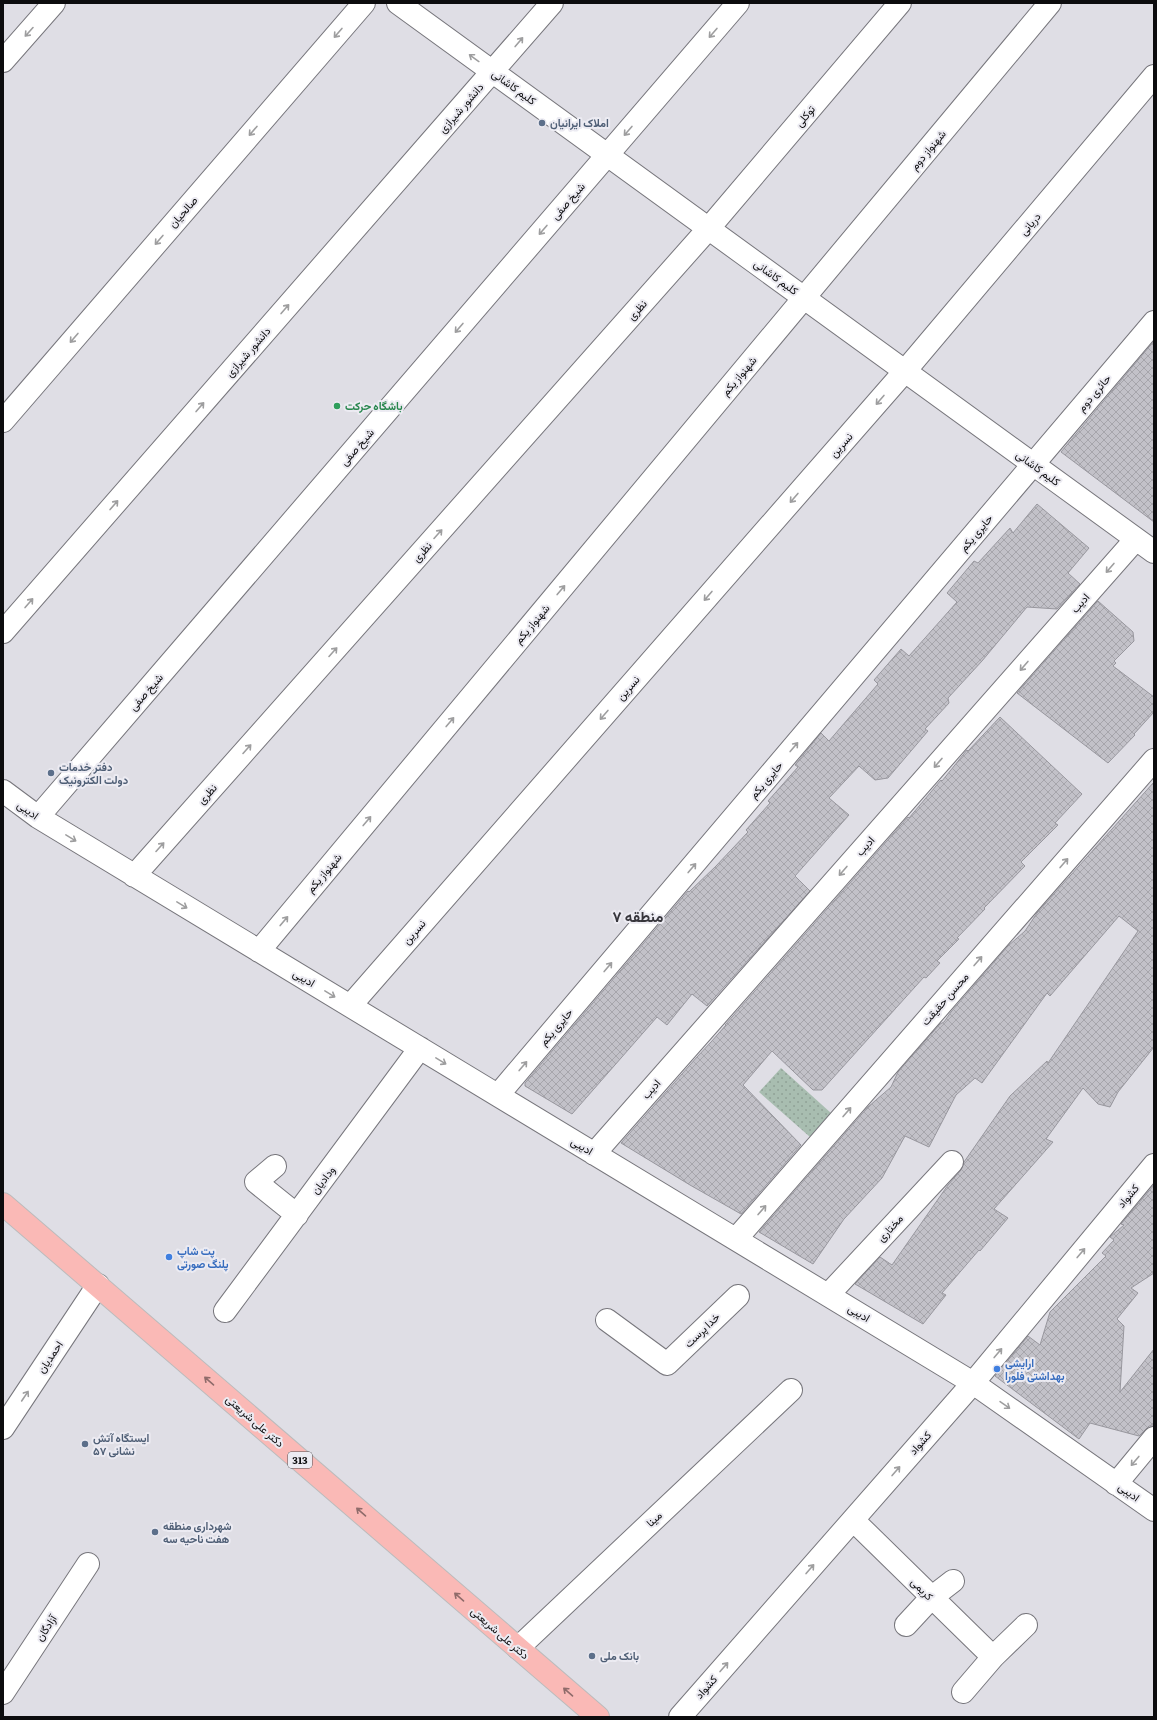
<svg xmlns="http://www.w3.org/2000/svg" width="1157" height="1720" font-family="Literata,Vazirmatn,serif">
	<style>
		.park { fill: url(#park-dots) }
		.building { fill: url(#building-cross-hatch); stroke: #98979e }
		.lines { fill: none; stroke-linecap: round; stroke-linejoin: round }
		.minor-casing { stroke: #77767c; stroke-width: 24 }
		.primary-casing { stroke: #bbbbbc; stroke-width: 24 }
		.minor { stroke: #fff; stroke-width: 22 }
		.primary { stroke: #fab9b6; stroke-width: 22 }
		.oneway { stroke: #9e9e9f }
		.oneway2 { stroke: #8f6b6a }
		.service-dot { fill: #5c6f8a; stroke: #ecebf2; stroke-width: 1.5 }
		.leisure-dot { fill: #2e9e5b; stroke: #ecebf2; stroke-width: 1.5 }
		.shop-dot { fill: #3f7fe0; stroke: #ecebf2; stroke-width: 1.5 }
		.labels { text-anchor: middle; stroke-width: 4; stroke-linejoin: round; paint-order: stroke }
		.shield { fill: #ecebf2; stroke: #4f4f52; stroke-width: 1 }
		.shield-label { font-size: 10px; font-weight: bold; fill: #0c0c0e }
		.street-label { font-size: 11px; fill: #0c0c0e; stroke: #ecebf2 }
		.service-label { font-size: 11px; font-weight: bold; fill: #4e5e75; stroke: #ecebf2; text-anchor: start }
		.leisure-label { font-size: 11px; font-weight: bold; fill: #27864d; stroke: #ecebf2; text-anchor: start }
		.shop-label { font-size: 11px; font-weight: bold; fill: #366cbe; stroke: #ecebf2; text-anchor: start }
		.district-label { font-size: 15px; font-weight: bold; fill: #37363c; stroke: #ecebf2 }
	</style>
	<defs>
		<pattern id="park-dots" width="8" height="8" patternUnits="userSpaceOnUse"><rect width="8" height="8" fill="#a8bdb0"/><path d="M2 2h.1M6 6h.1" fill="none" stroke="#8fa196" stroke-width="1.8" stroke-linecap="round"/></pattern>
		<pattern id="building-cross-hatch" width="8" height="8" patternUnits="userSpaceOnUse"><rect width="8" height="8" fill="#c2c1c8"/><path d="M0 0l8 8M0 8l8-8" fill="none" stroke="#a6a5ab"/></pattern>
	</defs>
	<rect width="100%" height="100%" fill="#dfdee5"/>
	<!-- park -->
	<path class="park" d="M781,1068L831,1113L810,1137L759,1092Z"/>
	<!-- building -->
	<path class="building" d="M1154,341V522L1061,452Z
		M1037,504L1089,548L1068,573L1080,584L1057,609L1027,607L982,661L948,698L949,703L925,729L928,731L888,778L875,780L859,766L829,798L849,815L795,876L810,891L707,1006L692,994L667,1025L657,1017L572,1114L525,1086V1083L688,891L689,892L716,866L748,832L746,830L770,803L768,801L798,767L795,765L821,733L829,741L878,684L874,680L901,649L909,656L957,602L947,593L974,561L978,563L1010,528L1013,533Z
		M1098,601L1133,632L1134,641L1114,661L1116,663L1113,666L1154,697V712L1134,734L1135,735L1108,763L1017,693Z
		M1000,717L1082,794L1055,823L1058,825L1021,862L1025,866L984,908L985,909L957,938L959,939L937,961L940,963L926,978L924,977L822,1090H813L772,1051L743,1085L801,1145L741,1214L690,1185L621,1143L697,1057L711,1042L726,1025H725L908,817L909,818L941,780L942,781L967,750L968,751Z
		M1154,782V1047L1118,1092L1110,1107L1098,1104L1083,1088L1046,1139L1053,1142L994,1209L1008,1218L980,1251L979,1250L942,1293L946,1295L923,1324L855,1284L880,1257L892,1265L948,1185L961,1170L964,1162L1010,1096L1047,1061L1048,1063L1138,931L1119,916L1050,996L1047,993L982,1083L975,1078L956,1095L929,1147L905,1136L882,1178L844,1219L813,1264L759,1232L868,1107L891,1087L898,1072L940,1024L944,1022L951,1012L1008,946L1025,931L1037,913Z
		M1154,1185V1273L1131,1288L1138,1293L1117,1319L1124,1326L1120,1392L1154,1349V1426H1149L1139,1436L1090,1423L1079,1439L995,1376L1028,1336L1040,1345L1050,1312L1106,1256L1102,1253L1114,1240L1110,1237L1124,1225L1121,1224Z"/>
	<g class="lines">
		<!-- minor casing -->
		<g class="minor-casing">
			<path id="minor" d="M398,3L1154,552
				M3,61L54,3
				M3,421L364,3
				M3,632L552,3
				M3,791L38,817L973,1383L1154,1510
				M38,817L738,3
				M134,876L709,228L900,3
				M259,951L1050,3
				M350,1006L905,371L1154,76
				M498,1095L1154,322
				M594,1154L1136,539
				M275,1166L256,1182L297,1215
				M736,1239L1154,760
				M828,1295L952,1162
				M225,1311L420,1048
				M607,1320L667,1364L738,1296
				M3,1428L98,1285
				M1116,1484L1154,1438
				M853,1520L993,1657
				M906,1625L931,1598L953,1581
				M518,1648L791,1390
				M963,1692L993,1657L1026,1625
				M3,1693L88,1564
				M680,1717L973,1383L1154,1165"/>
		</g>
		<!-- primary casing -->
		<g class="primary-casing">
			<path id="primary" d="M3,1204L598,1717"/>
		</g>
		<!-- minor -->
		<use href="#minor" class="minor"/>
		<!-- primary -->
		<use href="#primary" class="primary"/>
	</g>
	<!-- one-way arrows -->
	<defs><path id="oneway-shaft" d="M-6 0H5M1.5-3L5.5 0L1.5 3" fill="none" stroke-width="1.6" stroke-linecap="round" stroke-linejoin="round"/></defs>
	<g class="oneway">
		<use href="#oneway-shaft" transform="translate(29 32) rotate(132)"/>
		<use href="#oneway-shaft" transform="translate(338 33) rotate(131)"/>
		<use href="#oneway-shaft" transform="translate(713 33) rotate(131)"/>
		<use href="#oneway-shaft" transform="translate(519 42) rotate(-50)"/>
		<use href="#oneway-shaft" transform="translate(474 58) rotate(-144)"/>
		<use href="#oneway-shaft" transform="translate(253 131) rotate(131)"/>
		<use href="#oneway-shaft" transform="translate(628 131) rotate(131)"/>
		<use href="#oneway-shaft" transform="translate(543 230) rotate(131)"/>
		<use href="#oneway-shaft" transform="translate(159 240) rotate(131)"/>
		<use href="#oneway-shaft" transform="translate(285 309) rotate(-49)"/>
		<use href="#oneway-shaft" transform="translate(459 328) rotate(131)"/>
		<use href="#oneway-shaft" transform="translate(74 338) rotate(131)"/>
		<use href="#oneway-shaft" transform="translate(880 400) rotate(131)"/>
		<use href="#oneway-shaft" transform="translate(200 407) rotate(-49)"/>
		<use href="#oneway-shaft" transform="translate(794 498) rotate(131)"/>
		<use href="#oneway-shaft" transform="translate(114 505) rotate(-49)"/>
		<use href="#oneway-shaft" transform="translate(438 534) rotate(-48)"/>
		<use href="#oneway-shaft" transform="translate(1110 568) rotate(131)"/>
		<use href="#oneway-shaft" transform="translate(561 590) rotate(-50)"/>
		<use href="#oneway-shaft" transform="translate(708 596) rotate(131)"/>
		<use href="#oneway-shaft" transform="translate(29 603) rotate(-49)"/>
		<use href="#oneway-shaft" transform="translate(333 652) rotate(-48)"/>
		<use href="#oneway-shaft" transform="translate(1024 666) rotate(131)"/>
		<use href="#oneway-shaft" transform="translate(604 715) rotate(131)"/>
		<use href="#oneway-shaft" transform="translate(450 722) rotate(-50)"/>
		<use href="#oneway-shaft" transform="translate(794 747) rotate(-50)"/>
		<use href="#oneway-shaft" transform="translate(247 749) rotate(-48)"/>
		<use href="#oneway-shaft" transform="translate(938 763) rotate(131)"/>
		<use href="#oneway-shaft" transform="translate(367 821) rotate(-50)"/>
		<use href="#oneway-shaft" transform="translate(71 838) rotate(31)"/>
		<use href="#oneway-shaft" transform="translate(160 847) rotate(-48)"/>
		<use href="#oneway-shaft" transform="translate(1064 863) rotate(-49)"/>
		<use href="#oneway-shaft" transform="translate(692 868) rotate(-50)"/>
		<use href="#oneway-shaft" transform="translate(843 871) rotate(131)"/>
		<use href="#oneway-shaft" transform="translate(182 905) rotate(31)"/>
		<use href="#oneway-shaft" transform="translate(284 921) rotate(-50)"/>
		<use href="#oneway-shaft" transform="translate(978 961) rotate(-49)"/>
		<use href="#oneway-shaft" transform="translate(608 967) rotate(-50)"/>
		<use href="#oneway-shaft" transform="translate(330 994) rotate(31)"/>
		<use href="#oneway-shaft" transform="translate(441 1061) rotate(31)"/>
		<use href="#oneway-shaft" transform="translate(523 1066) rotate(-50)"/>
		<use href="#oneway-shaft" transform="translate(847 1112) rotate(-49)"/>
		<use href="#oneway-shaft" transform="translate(762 1210) rotate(-49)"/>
		<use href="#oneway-shaft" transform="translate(1081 1253) rotate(-50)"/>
		<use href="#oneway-shaft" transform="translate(998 1353) rotate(-50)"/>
		<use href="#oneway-shaft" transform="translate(25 1396) rotate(-56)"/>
		<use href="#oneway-shaft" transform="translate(1005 1405) rotate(35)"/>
		<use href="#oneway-shaft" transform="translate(1135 1461) rotate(130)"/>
		<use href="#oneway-shaft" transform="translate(896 1471) rotate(-49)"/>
		<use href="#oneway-shaft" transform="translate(810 1569) rotate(-49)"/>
		<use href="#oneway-shaft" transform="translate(724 1667) rotate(-49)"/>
	</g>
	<g class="oneway2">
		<use href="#oneway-shaft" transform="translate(209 1381) rotate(-139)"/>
		<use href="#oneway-shaft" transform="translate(361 1512) rotate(-139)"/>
		<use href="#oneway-shaft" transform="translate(459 1597) rotate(-139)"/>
		<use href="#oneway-shaft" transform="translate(568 1692) rotate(-139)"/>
	</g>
	<!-- markers -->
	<g class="service-dot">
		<circle cx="542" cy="123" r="4"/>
		<circle cx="51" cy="773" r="4"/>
		<circle cx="85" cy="1444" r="4"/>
		<circle cx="155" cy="1532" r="4"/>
		<circle cx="592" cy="1656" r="4"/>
	</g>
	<circle class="leisure-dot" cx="337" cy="406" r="4"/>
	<g class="shop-dot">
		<circle cx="169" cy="1257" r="4"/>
		<circle cx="997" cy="1369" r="4"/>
	</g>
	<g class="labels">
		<!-- shield labels -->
		<rect class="shield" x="288" y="1452" width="24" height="16" rx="3"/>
		<g class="shield-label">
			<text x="300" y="1464">313</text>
		</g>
		<!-- street labels -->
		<g class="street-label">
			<text transform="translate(514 87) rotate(36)" y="4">کلیم کاشانی</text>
			<text transform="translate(461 108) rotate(-49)" y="4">دانشور شیرازی</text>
			<text transform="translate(805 116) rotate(-50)" y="4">توکلی</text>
			<text transform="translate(928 150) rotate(-50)" y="4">شهنواز دوم</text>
			<text transform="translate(568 201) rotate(-49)" y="4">شیخ صفی</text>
			<text transform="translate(183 212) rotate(-49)" y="4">صالحیان</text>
			<text transform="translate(1030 224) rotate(-50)" y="4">دریانی</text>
			<text transform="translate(776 277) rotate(36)" y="4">کلیم کاشانی</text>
			<text transform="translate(637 310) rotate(-48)" y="4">نظری</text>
			<text transform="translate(248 352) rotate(-49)" y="4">دانشور شیرازی</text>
			<text transform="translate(739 376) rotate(-50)" y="4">شهنواز یکم</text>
			<text transform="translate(1094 393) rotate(-50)" y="4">حائری دوم</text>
			<text transform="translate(841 445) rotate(-49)" y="4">نسرین</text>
			<text transform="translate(357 447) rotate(-49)" y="4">شیخ صفی</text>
			<text transform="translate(1038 468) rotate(36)" y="4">کلیم کاشانی</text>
			<text transform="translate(976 533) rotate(-50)" y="4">حایری یکم</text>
			<text transform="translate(422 552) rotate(-48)" y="4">نظری</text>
			<text transform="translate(1080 603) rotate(-49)" y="4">ادیب</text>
			<text transform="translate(532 624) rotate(-50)" y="4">شهنواز یکم</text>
			<text transform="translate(628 688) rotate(-49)" y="4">نسرین</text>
			<text transform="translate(146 692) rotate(-49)" y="4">شیخ صفی</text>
			<text transform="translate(766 780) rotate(-50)" y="4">حایری یکم</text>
			<text transform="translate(207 794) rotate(-48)" y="4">نظری</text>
			<text transform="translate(28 810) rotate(36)" y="4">ادیبی</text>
			<text transform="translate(865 846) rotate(-49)" y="4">ادیب</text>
			<text transform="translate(324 873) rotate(-50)" y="4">شهنواز یکم</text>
			<text transform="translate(414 932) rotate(-49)" y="4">نسرین</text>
			<text transform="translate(304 978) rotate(31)" y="4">ادیبی</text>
			<text transform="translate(945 999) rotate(-49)" y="4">محسن حقیقت</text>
			<text transform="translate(556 1027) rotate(-50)" y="4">حایری یکم</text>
			<text transform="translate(651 1089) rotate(-49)" y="4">ادیب</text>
			<text transform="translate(582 1146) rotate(31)" y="4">ادیبی</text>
			<text transform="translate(323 1180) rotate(-53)" y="4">ودادیان</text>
			<text transform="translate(1128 1196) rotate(-50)" y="4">کشواد</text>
			<text transform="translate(890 1228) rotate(-47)" y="4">مختاری</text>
			<text transform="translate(859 1313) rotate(31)" y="4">ادیبی</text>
			<text transform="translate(702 1330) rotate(-44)" y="4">خدا پرست</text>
			<text transform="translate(50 1357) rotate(-56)" y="4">احمدیان</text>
			<text transform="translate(255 1421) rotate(41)" y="4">دکتر علی شریعتی</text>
			<text transform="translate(920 1443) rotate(-49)" y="4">کشواد</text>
			<text transform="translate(1129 1492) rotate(35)" y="4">ادیبی</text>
			<text transform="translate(654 1519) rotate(-43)" y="4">مینا</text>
			<text transform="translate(922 1589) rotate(45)" y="4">کریمی</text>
			<text transform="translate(46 1628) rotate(-57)" y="4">آزادگان</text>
			<text transform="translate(500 1633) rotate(41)" y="4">دکتر علی شریعتی</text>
			<text transform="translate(706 1687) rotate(-49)" y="4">کشواد</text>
		</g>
		<!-- service labels -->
		<g class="service-label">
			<text x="550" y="127">املاک ایرانیان</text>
			<text x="59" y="771">دفتر خدمات<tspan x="59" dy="13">دولت الکترونیک</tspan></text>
			<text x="93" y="1442">ایستگاه آتش<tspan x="93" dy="13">نشانی ۵۷</tspan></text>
			<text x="163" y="1530">شهرداری منطقه<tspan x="163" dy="13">هفت ناحیه سه</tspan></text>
			<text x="600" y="1660">بانک ملی</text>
		</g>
		<!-- leisure labels -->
		<g class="leisure-label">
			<text x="345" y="410">باشگاه حرکت</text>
		</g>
		<!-- shop labels -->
		<g class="shop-label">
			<text x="177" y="1255">پت شاپ<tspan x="177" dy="13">پلنگ صورتی</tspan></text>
			<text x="1005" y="1367">ارایشی<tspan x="1005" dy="13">بهداشتی فلورا</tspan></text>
		</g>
		<!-- district labels -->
		<g class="district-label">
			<text x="638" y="922">منطقه ۷</text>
		</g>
	</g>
	<!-- border -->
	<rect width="1157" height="1720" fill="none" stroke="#0c0c0e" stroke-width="8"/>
</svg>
